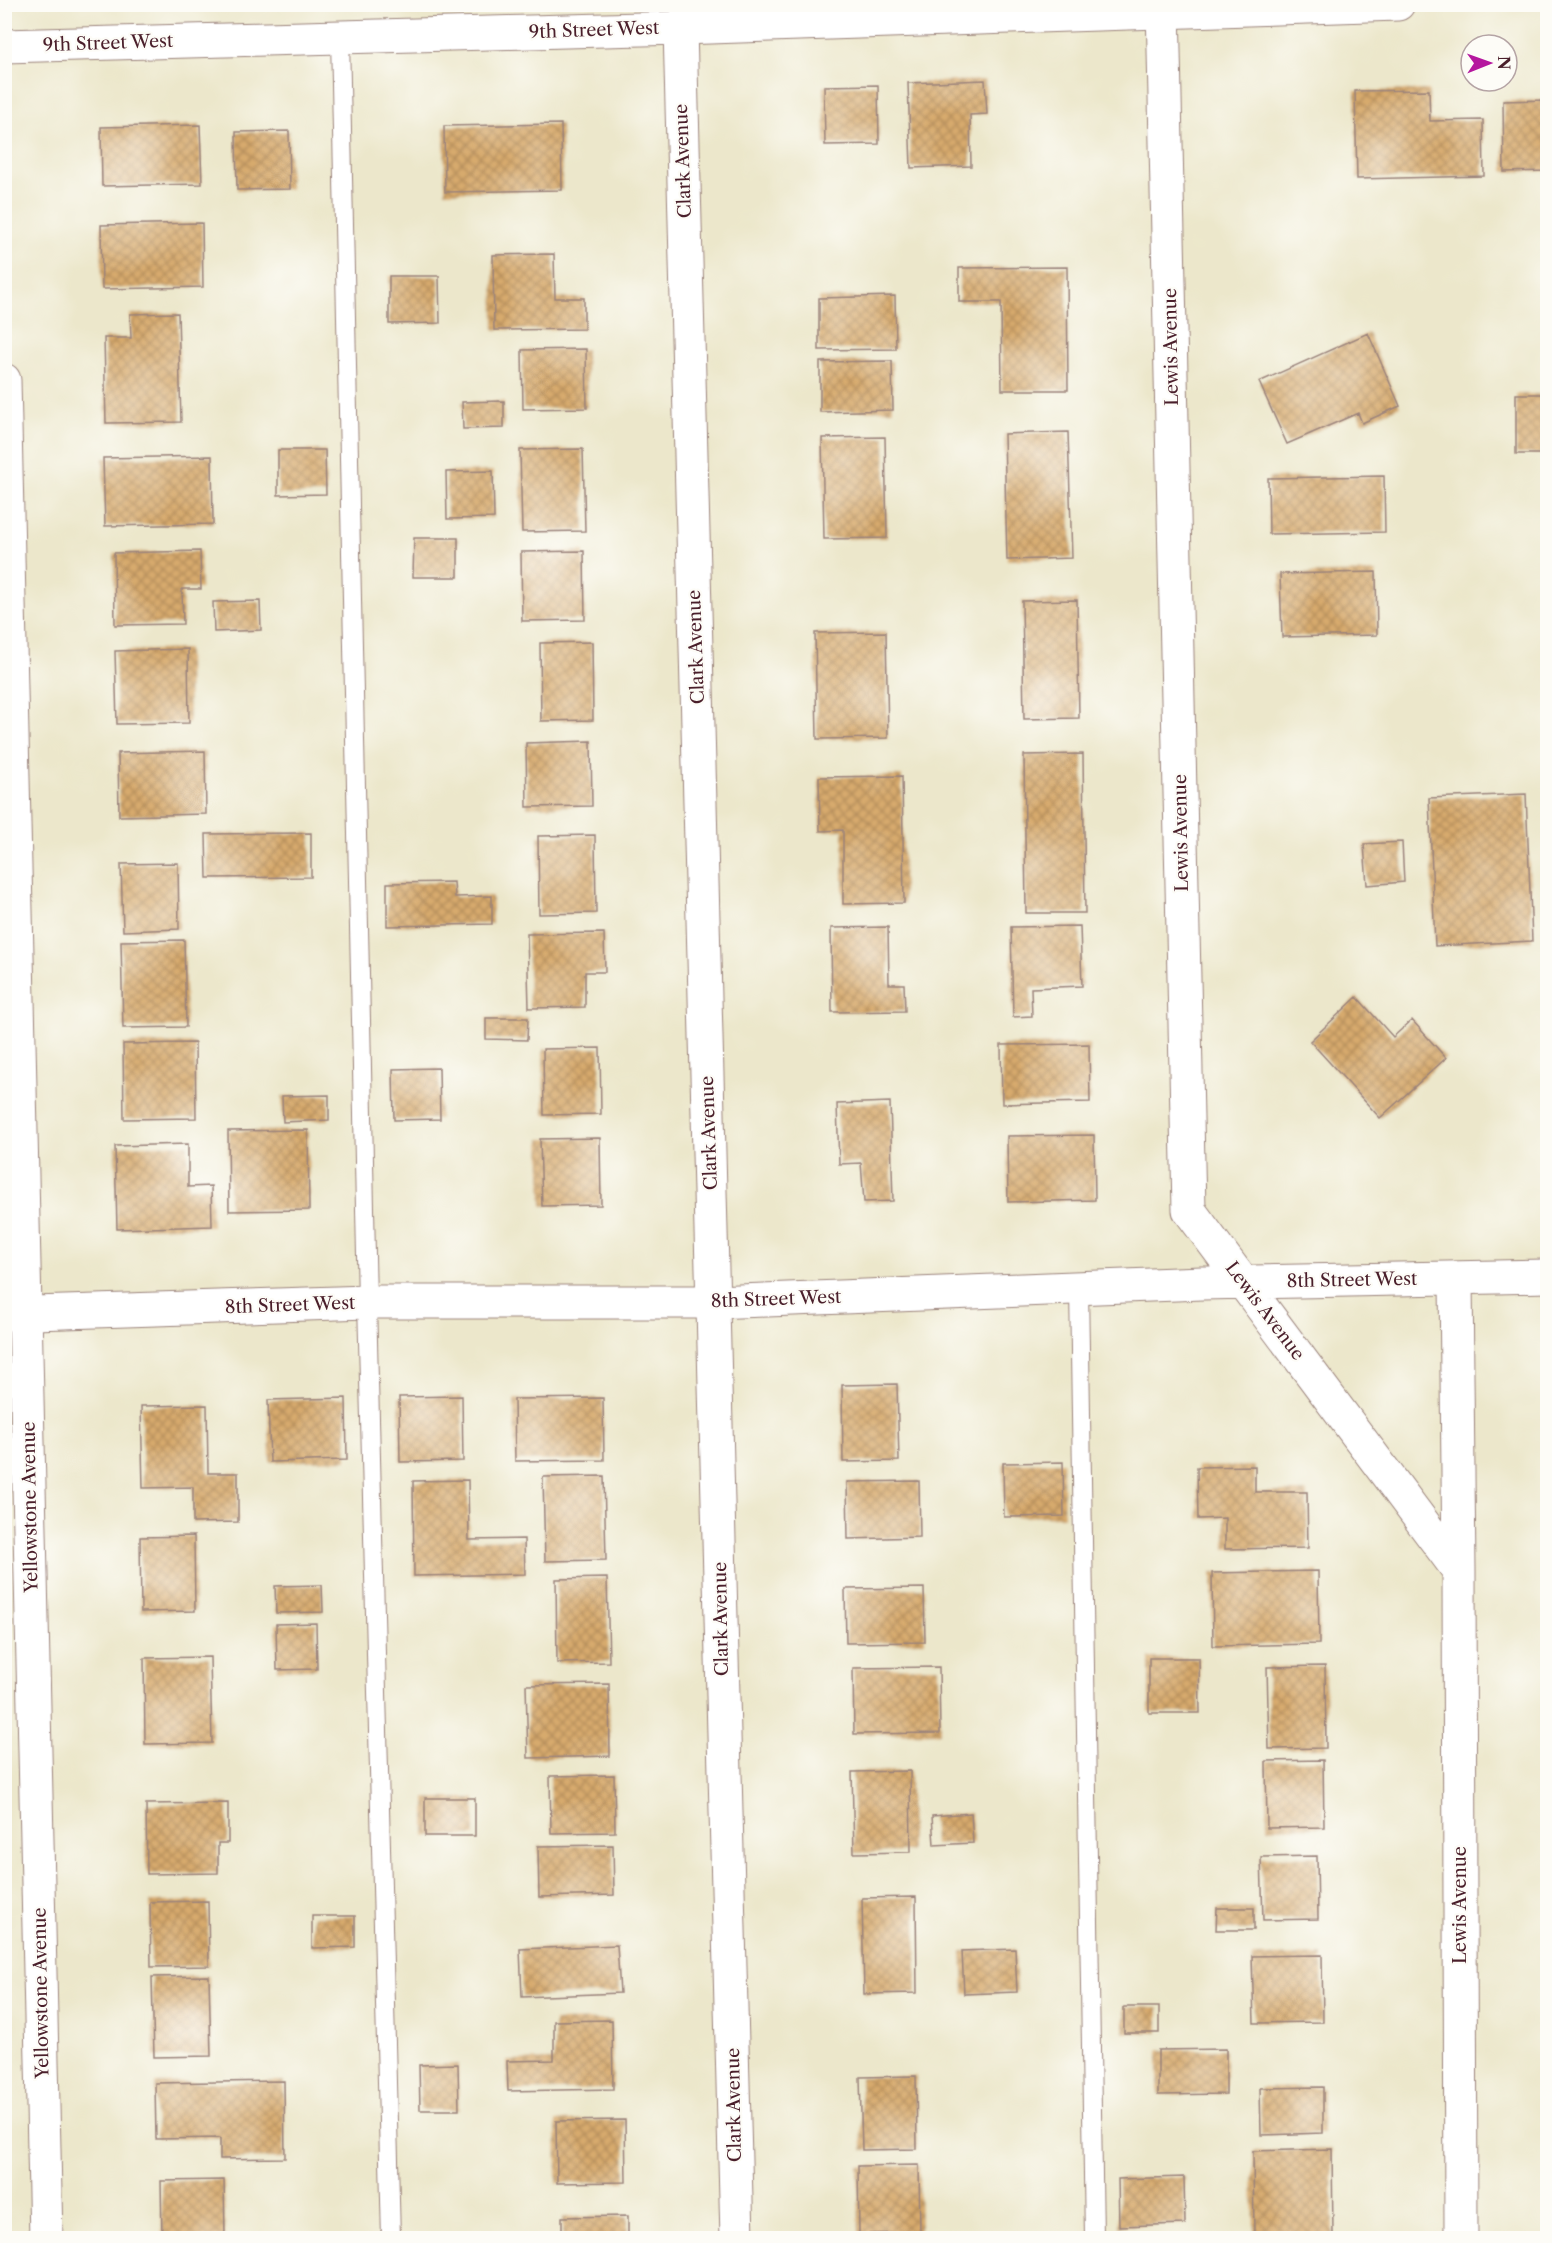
<svg xmlns="http://www.w3.org/2000/svg" width="1552" height="2243" font-family="'Libre Caslon Text',serif">
	<style>
		.building { fill: url(#building-cross-hatch) }
		.lines { fill: none; stroke-linecap: round; stroke-linejoin: round }
		.service-casing { stroke: #9b837b; stroke-width: 20 }
		.minor-casing { stroke: #9b837b; stroke-width: 35 }
		.tertiary-casing { stroke: #9b837b; stroke-width: 35 }
		.service { stroke: #fff; stroke-width: 18 }
		.minor { stroke: #fff; stroke-width: 33 }
		.tertiary { stroke: #fff; stroke-width: 33 }
		.labels { text-anchor: middle; stroke-width: 4.5; stroke-linejoin: round; paint-order: stroke }
		.street-label { font-size: 18px; fill: #4a1f2b; stroke: #fdfcf7 }
	</style>
	<defs>
		<pattern id="building-cross-hatch" width="8" height="8" patternUnits="userSpaceOnUse" patternTransform="scale(1.5)"><rect width="8" height="8" fill="#d7aa6d"/><path d="M0 0l8 8M0 8l8-8" fill="none" stroke="#b08a5a"/></pattern>
	</defs>
	<rect width="100%" height="100%" fill="#fdfcf7"/>
	<filter id="ink" filterUnits="userSpaceOnUse"><feTurbulence type="fractalNoise" baseFrequency=".0167" numOctaves="2"/><feDisplacementMap in="SourceGraphic" scale="12" xChannelSelector="R" yChannelSelector="G"/><feConvolveMatrix kernelMatrix="1 2 1 2 8 2 1 2 1" color-interpolation-filters="sRGB"/></filter>
	<filter id="wash" filterUnits="userSpaceOnUse"><feTurbulence type="fractalNoise" baseFrequency=".008" numOctaves="4" result="noise"/><feDisplacementMap in="SourceGraphic" scale="24" xChannelSelector="R" yChannelSelector="G"/><feGaussianBlur stdDeviation="1.35" result="paint"/><feColorMatrix in="noise" values="0 0 0 0 0 0 0 0 0 0 0 0 0 0 0 0 0 1.4 0 .05"/><feComposite in="paint" operator="in"/></filter>
	<g filter="url(#wash)">
		<rect width="100%" height="100%" fill="#ece7cb"/>
		<g id="blocks">
			<!-- building -->
			<path class="building" d="M985,80L987,114L970,115L971,166L911,168L908,83Z
				M878,85L879,144L825,145L824,86Z
				M1429,90L1430,121L1483,120L1484,176L1357,179L1355,91Z
				M1548,100V171L1504,172L1503,101Z
				M561,124L562,190L445,192L444,126Z
				M200,125L202,184L102,186L101,127Z
				M289,131L290,189L237,190L236,132Z
				M202,223L203,287L102,289L101,225Z
				M554,254L555,298H584V329L494,330L493,255Z
				M1067,267L1068,390H1002L1001,302H959V268Z
				M389,276H439L440,323L389,324Z
				M895,296L896,349L819,350V298Z
				M178,313L181,422L106,423L104,338H131L130,314Z
				M1368,333L1400,406L1362,423L1358,413L1287,444L1259,382Z
				M586,349L587,408L523,409L522,350Z
				M892,361L893,410L820,412V362Z
				M1516,394H1548V454H1516Z
				M504,401V428L463,429L462,402Z
				M1068,432L1072,558L1007,560L1004,434Z
				M885,437L887,538L824,539L822,438Z
				M583,449L585,531L522,532L520,450Z
				M278,450H325L326,494L278,495Z
				M212,456L213,524L105,526L103,458Z
				M493,471L494,518L447,519L446,472Z
				M1384,476L1385,532L1269,534L1268,478Z
				M414,538H458V577H413Z
				M200,551L201,589H182L183,624L115,625L114,553Z
				M584,551L585,620L522,621L521,552Z
				M1376,572L1377,635L1282,637L1280,574Z
				M1077,600L1079,718L1024,719L1022,601Z
				M260,601L261,630L214,632L213,602Z
				M886,632L888,738L817,739L815,633Z
				M592,642L593,720L541,721L540,643Z
				M188,649L189,723L117,724L115,651Z
				M591,741L592,806L527,807L526,743Z
				M205,751L206,814L119,816L118,753Z
				M1083,754L1085,913H1026L1024,755Z
				M902,776L904,903L843,904V830L820,831L819,777Z
				M1526,794L1532,941L1435,946L1429,798Z
				M311,833V877L207,878L206,834Z
				M595,835L596,913L539,914L538,836Z
				M1402,842L1404,882L1367,885L1364,844Z
				M178,863L179,929L123,931L121,864Z
				M454,882L455,897L492,896V924L387,926V883Z
				M1080,926L1082,986L1031,988L1032,1016L1013,1017L1011,927Z
				M888,927L889,984H904L905,1011L832,1012L831,928Z
				M604,933L605,972H585V1007L529,1008L527,934Z
				M184,940L186,1027L123,1028L121,941Z
				M1357,997L1393,1037L1412,1020L1446,1058L1380,1118L1310,1041Z
				M486,1018H528L527,1040L486,1039Z
				M195,1043L196,1118L124,1119L123,1044Z
				M1089,1044L1090,1102L1002,1104L1001,1045Z
				M600,1048L601,1114L544,1115L543,1049Z
				M439,1068L440,1119L394,1120L393,1069Z
				M329,1095V1120L283,1122L282,1096Z
				M890,1102L893,1201L864,1202L861,1163L839,1164L837,1104Z
				M308,1130L309,1210L229,1211L228,1131Z
				M1094,1135L1095,1200L1008,1202L1007,1136Z
				M600,1138L601,1205L542,1206L540,1139Z
				M188,1144V1187L211,1186L212,1226L117,1229L115,1146Z
				M897,1384L899,1461L843,1462L842,1385Z
				M462,1396L463,1461L400,1462L399,1397Z
				M346,1398L347,1460L270,1462L268,1400Z
				M603,1398L604,1460L515,1461L514,1399Z
				M207,1405L208,1473H238V1522L193,1523V1487L143,1488L141,1406Z
				M1063,1462L1064,1516L1004,1517L1003,1463Z
				M1255,1466V1492H1307L1308,1548L1225,1549V1518L1198,1519L1197,1467Z
				M604,1476L606,1560L545,1561L543,1477Z
				M468,1480L469,1540L524,1539L525,1574L414,1576L413,1481Z
				M919,1481L920,1537L848,1539L847,1482Z
				M194,1536L195,1611L141,1612L140,1537Z
				M1318,1571L1319,1644L1213,1646L1212,1573Z
				M607,1578L609,1662L557,1663L556,1579Z
				M322,1585L323,1612L276,1613L275,1586Z
				M924,1588L925,1642L846,1643L845,1589Z
				M316,1623L317,1669L277,1670L276,1624Z
				M210,1657L212,1743L145,1744L144,1658Z
				M1149,1658H1199L1200,1713H1149Z
				M1325,1666L1326,1748L1269,1749L1267,1667Z
				M939,1667L940,1733L854,1734L853,1668Z
				M609,1684L610,1756L528,1758L526,1685Z
				M1323,1760L1324,1827L1267,1828L1266,1761Z
				M910,1771L911,1852L854,1853L852,1772Z
				M614,1775L615,1832L551,1833L550,1776Z
				M425,1798H475V1836H425Z
				M228,1803V1843H218V1873L147,1874L146,1804Z
				M971,1813L973,1843L934,1845L932,1816Z
				M613,1845L614,1895L539,1897L538,1846Z
				M1317,1856L1318,1919L1263,1920L1261,1857Z
				M916,1897L917,1993L864,1994L862,1898Z
				M208,1901L209,1966L151,1967L150,1902Z
				M1217,1908H1254V1930H1216Z
				M312,1916H355V1947L312,1948Z
				M617,1945L620,1993L522,1997L520,1949Z
				M1015,1949L1017,1992L964,1994L962,1951Z
				M1322,1955L1323,2022L1254,2023L1252,1956Z
				M209,1976L211,2056L154,2057L152,1977Z
				M1124,2007H1159V2033H1124Z
				M612,2020L613,2089L508,2091L507,2061L554,2060V2021Z
				M1226,2049V2094L1158,2095V2050Z
				M458,2064L459,2110H420L419,2065Z
				M916,2076L917,2149L862,2150L860,2077Z
				M284,2081L285,2158L220,2159V2138L156,2139L155,2083Z
				M1323,2087V2133L1261,2135L1260,2088Z
				M625,2120L626,2182L557,2183L556,2121Z
				M1332,2149L1333,2235L1254,2237L1253,2151Z
				M919,2165L920,2233L859,2234L858,2166Z
				M1184,2177L1185,2224L1119,2226L1118,2179Z
				M224,2180L225,2238H162L161,2181Z
				M628,2216V2238H562V2217Z"/>
		</g>
	</g>
	<g filter="url(#ink)">
		<use href="#blocks" fill-opacity="0" stroke="#9b837b" stroke-width="1.5"/>
		<g class="lines">
			<!-- service casing -->
			<g class="service-casing">
				<path id="service" d="M680,28V4
					M340,37L367,1302L391,2238
					M1079,1288L1094,2238"/>
			</g>
			<!-- minor casing -->
			<g class="minor-casing">
				<path id="minor" d="M680,28L737,2238
					M4,46L680,28L1398,4
					M4,380L46,2238"/>
			</g>
			<!-- tertiary casing -->
			<g class="tertiary-casing">
				<path id="tertiary" d="M1163,4L1189,1210L1459,1571L1461,2238
					M1456,1278L1459,1571
					M4,1314L367,1302H713L1202,1283L1548,1276"/>
			</g>
			<!-- service -->
			<use href="#service" class="service"/>
			<!-- minor -->
			<use href="#minor" class="minor"/>
			<!-- tertiary -->
			<use href="#tertiary" class="tertiary"/>
		</g>
	</g>
	<g class="labels">
		<!-- street labels -->
		<g class="street-label">
			<text transform="translate(594 30) rotate(-2)" y="6">9th Street West</text>
			<text transform="translate(108 43) rotate(-2)" y="6">9th Street West</text>
			<text transform="translate(683 161) rotate(-92)" y="6">Clark Avenue</text>
			<text transform="translate(1171 347) rotate(-91)" y="6">Lewis Avenue</text>
			<text transform="translate(696 647) rotate(-92)" y="6">Clark Avenue</text>
			<text transform="translate(1181 833) rotate(-91)" y="6">Lewis Avenue</text>
			<text transform="translate(709 1133) rotate(-92)" y="6">Clark Avenue</text>
			<text transform="translate(1352 1280) rotate(-1)" y="6">8th Street West</text>
			<text transform="translate(776 1299) rotate(-2)" y="6">8th Street West</text>
			<text transform="translate(290 1305) rotate(-2)" y="6">8th Street West</text>
			<text transform="translate(1265 1311) rotate(53)" y="6">Lewis Avenue</text>
			<text transform="translate(30 1507) rotate(-91)" y="6">Yellowstone Avenue</text>
			<text transform="translate(721 1619) rotate(-91)" y="6">Clark Avenue</text>
			<text transform="translate(1460 1905) rotate(-90)" y="6">Lewis Avenue</text>
			<text transform="translate(41 1993) rotate(-91)" y="6">Yellowstone Avenue</text>
			<text transform="translate(734 2105) rotate(-91)" y="6">Clark Avenue</text>
		</g>
	</g>
	<!-- margin -->
	<rect width="1552" height="2243" fill="none" stroke="#fdfcf7" stroke-width="24"/>
	<!-- north arrow -->
	<g transform="translate(1489 63) rotate(89)"><circle r="28" fill="#fdfcf7" stroke="#b5a4a5" stroke-width="1.5"/>
	<path d="M0-4.5L10 22L0 15L-10 22Z" fill="#b5179e"/>
	<text y="-9" font-size="16" font-weight="bold" text-anchor="middle" fill="#4a1f2b">N</text>
	</g>
</svg>
